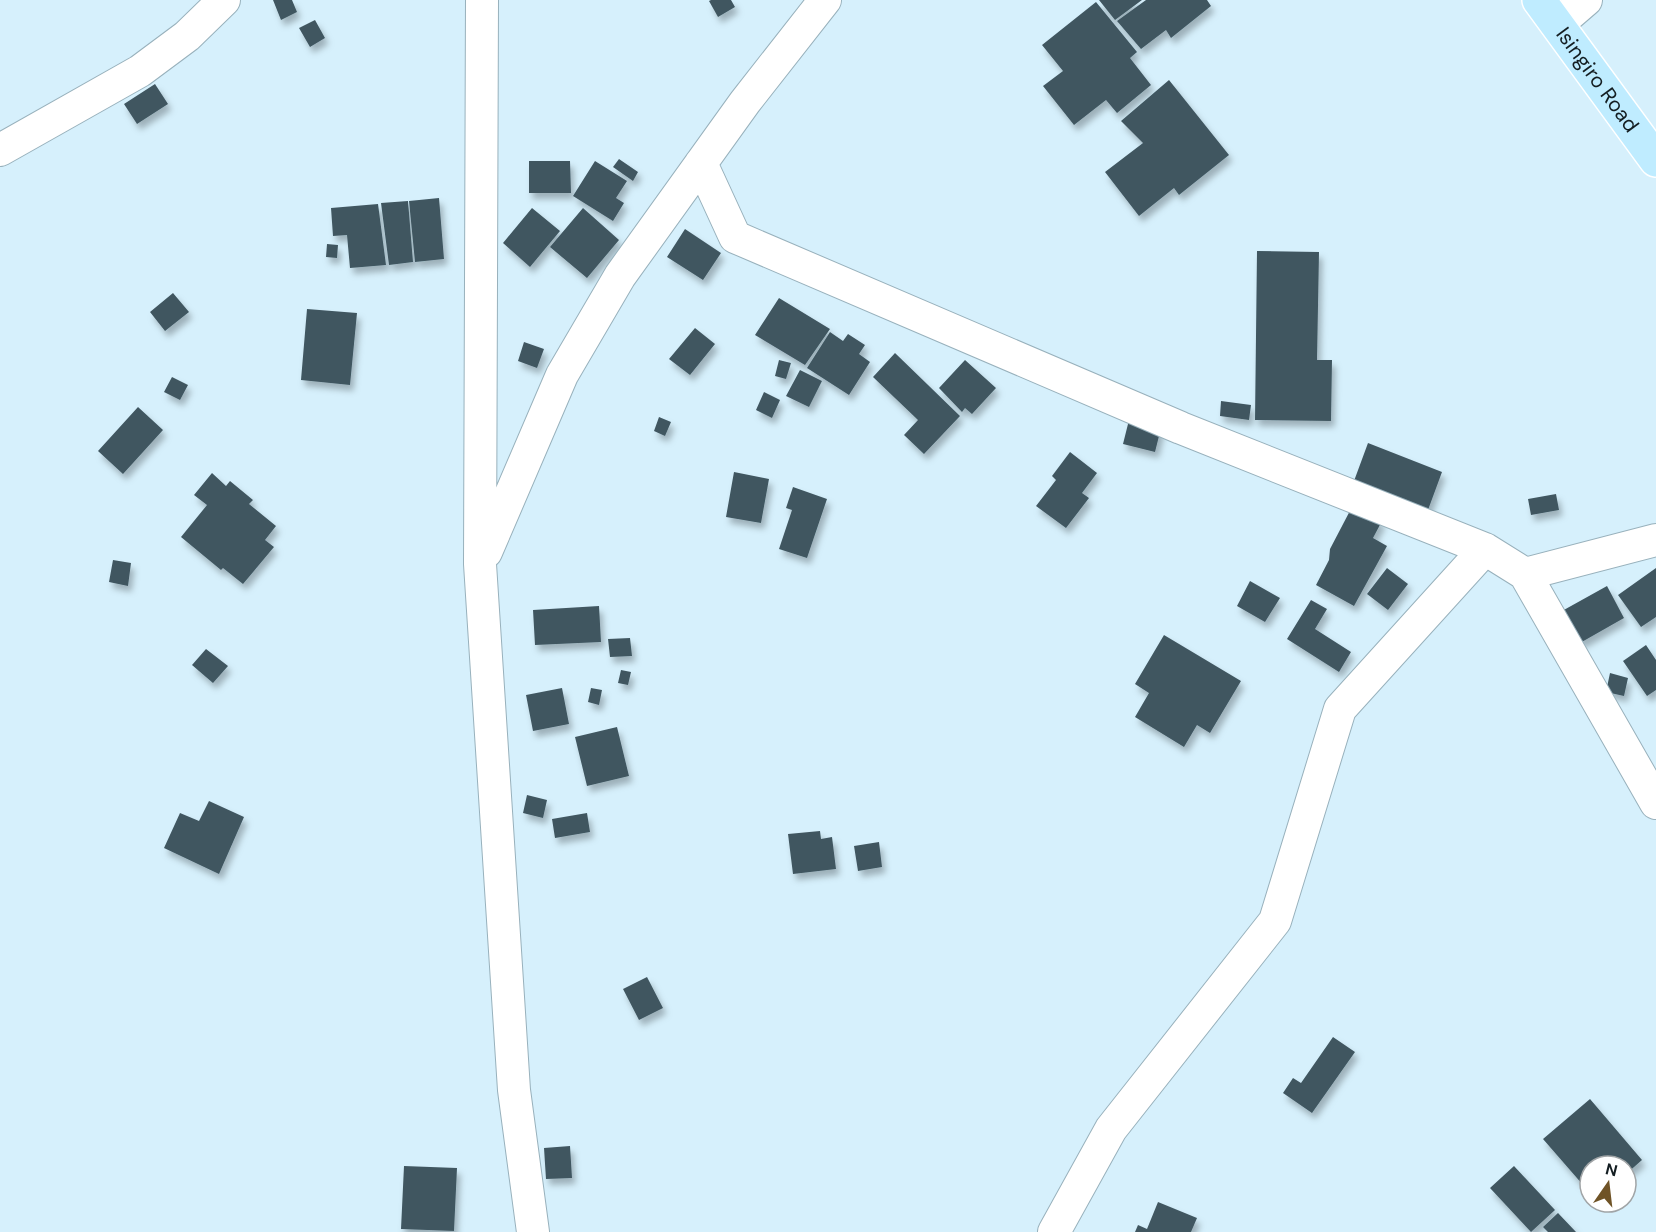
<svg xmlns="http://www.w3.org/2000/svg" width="1656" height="1232" font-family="'DM Sans',sans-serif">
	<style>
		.building { fill: #405761; filter: url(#shadow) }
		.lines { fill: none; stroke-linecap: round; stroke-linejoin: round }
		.minor-casing { stroke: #98b1bc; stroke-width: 34 }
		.major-casing { stroke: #fff; stroke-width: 36 }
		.minor { stroke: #fff; stroke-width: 32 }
		.major { stroke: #bfecff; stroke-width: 33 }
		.labels { text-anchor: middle; stroke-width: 6; stroke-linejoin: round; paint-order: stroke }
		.street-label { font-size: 21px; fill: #141e22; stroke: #fff }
	</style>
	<defs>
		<filter id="shadow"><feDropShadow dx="3.5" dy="6" stdDeviation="3" flood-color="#0004"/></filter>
	</defs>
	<rect width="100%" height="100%" fill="#d6f0fc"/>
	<!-- building -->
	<path class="building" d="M273,0H292L297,12L281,20Z
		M711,0H731L735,7L718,17L709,1Z
		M1099,0H1142L1115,20Z
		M1146,0H1207L1211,6L1171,38L1166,30L1141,49L1117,21Z
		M1096,2L1137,52L1130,58L1151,85L1117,113L1106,100L1074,125L1043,86L1063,71L1042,45Z
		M315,20L325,38L310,47L299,28Z
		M1169,80L1229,155L1179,195L1174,188L1139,216L1105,172L1143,143L1121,121Z
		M155,84L168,104L137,124L124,104Z
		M619,159L638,172L633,181L613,167Z
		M529,161H570L571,193H529Z
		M595,161L627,181L616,198L624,203L613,221L573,196Z
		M439,198L444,259L415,262L409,201Z
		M408,201L413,262L389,265L381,203Z
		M378,204L386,265L350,268L347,235L333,236L331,208Z
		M532,208L560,231L530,267L503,243Z
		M583,208L619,240L587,278L550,247Z
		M685,229L721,253L703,280L667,257Z
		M327,244L338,245L337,258L326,257Z
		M1257,251L1319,252L1317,360H1332L1331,421L1255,420Z
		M173,293L189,312L165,331L150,312Z
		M779,298L830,329L805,365L755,335Z
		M307,309L357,313L350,385L301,380Z
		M695,328L715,344L690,375L669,359Z
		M830,332L843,341L848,334L865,345L859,354L870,362L849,395L807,368Z
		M524,342L544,349L537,368L518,361Z
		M895,353L960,416L924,454L904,435L918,420L873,377Z
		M779,360L791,363L786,379L775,376Z
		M965,360L996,388L972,414L965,408L962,412L939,388Z
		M800,370L822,381L809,407L786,396Z
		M172,377L188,385L180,400L164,392Z
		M764,392L780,400L772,418L756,410Z
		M1221,401L1251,405L1249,420L1220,416Z
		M138,407L163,430L123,474L98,451Z
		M659,417L671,422L665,436L654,431Z
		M1129,420L1161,428L1155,452L1123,444Z
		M1368,443L1442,472L1428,510L1354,481Z
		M1070,452L1097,473L1082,493L1089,498L1066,528L1036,506L1056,480L1052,476Z
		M734,472L769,479L761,523L726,517Z
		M212,473L226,486L230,481L253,500L249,504L276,526L265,540L274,547L243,584L223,568L221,570L181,537L207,505L194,495Z
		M793,487L827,499L807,558L779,549L792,510L786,508Z
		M1556,494L1559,510L1531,515L1528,499Z
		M1353,505L1382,521L1373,538L1387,546L1354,606L1316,585L1329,560L1330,549Z
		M113,560L131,563L128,586L109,582Z
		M1387,568L1408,584L1388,610L1367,594Z
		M1656,568V617L1641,627L1618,595Z
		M1250,581L1280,598L1265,622L1237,606Z
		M1607,586L1624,618L1580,643L1562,611Z
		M1311,600L1327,609L1315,629L1351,652L1339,672L1287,639Z
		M599,606L601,642L535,645L533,610Z
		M1164,635L1241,681L1210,733L1197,725L1184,747L1135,717L1149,693L1135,684Z
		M630,638L632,656L610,657L608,639Z
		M1646,645L1656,660V690L1647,696L1623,661Z
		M206,649L228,666L213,683L192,665Z
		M621,670L631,672L628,685L618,683Z
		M1610,673L1628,678L1624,696L1606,692Z
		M562,688L569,724L533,731L526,695Z
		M591,688L602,690L599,705L588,702Z
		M617,727L629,776L587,786L575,737Z
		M527,795L547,800L543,818L523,813Z
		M209,801L244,817L219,874L164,848L180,813L199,821Z
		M587,813L590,832L555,838L552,819Z
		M820,831L821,839L832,837L836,869L793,874L788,834Z
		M879,842L882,867L858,871L854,846Z
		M647,977L663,1008L639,1020L623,989Z
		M1333,1037L1355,1052L1312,1113L1283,1093L1293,1078L1301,1083Z
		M1590,1099L1642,1160L1626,1174V1166H1590V1193L1543,1139Z
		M570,1146L572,1178L546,1179L544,1148Z
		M404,1166L457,1168L454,1231L401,1229Z
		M1514,1166L1555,1210L1531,1232L1490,1188Z
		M1158,1202L1197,1218L1191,1232H1135L1138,1225L1147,1229Z
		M1558,1213L1576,1232H1548L1543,1227Z"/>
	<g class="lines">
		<!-- minor casing -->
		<g class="minor-casing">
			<path id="minor" d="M482,0L480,564L514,1090L533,1232
				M1557,25L1586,0
				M0,150L140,71L187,36L224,0
				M701,163L735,237L1181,428L1485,549L1525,574L1656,540
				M486,552L562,375L620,276L745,102L825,0
				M1525,574L1656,803
				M1054,1232L1111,1129L1275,921L1340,709L1485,549"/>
		</g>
		<!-- major casing -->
		<g class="major-casing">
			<g id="major">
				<path id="s1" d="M1539,0L1656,160"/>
			</g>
		</g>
		<!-- minor -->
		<use href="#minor" class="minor"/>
		<!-- major -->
		<use href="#major" class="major"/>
	</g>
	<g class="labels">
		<!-- street labels -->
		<g class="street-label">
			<text dy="7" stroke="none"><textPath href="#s1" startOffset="99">Isingiro Road</textPath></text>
		</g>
	</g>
	<!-- north arrow -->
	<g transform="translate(1608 1184) rotate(14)"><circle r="28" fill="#ffffff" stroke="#a1a5a7" stroke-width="1.5"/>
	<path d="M0-4.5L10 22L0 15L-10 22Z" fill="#6f5326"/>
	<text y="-9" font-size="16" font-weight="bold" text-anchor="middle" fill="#141e22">N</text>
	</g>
</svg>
